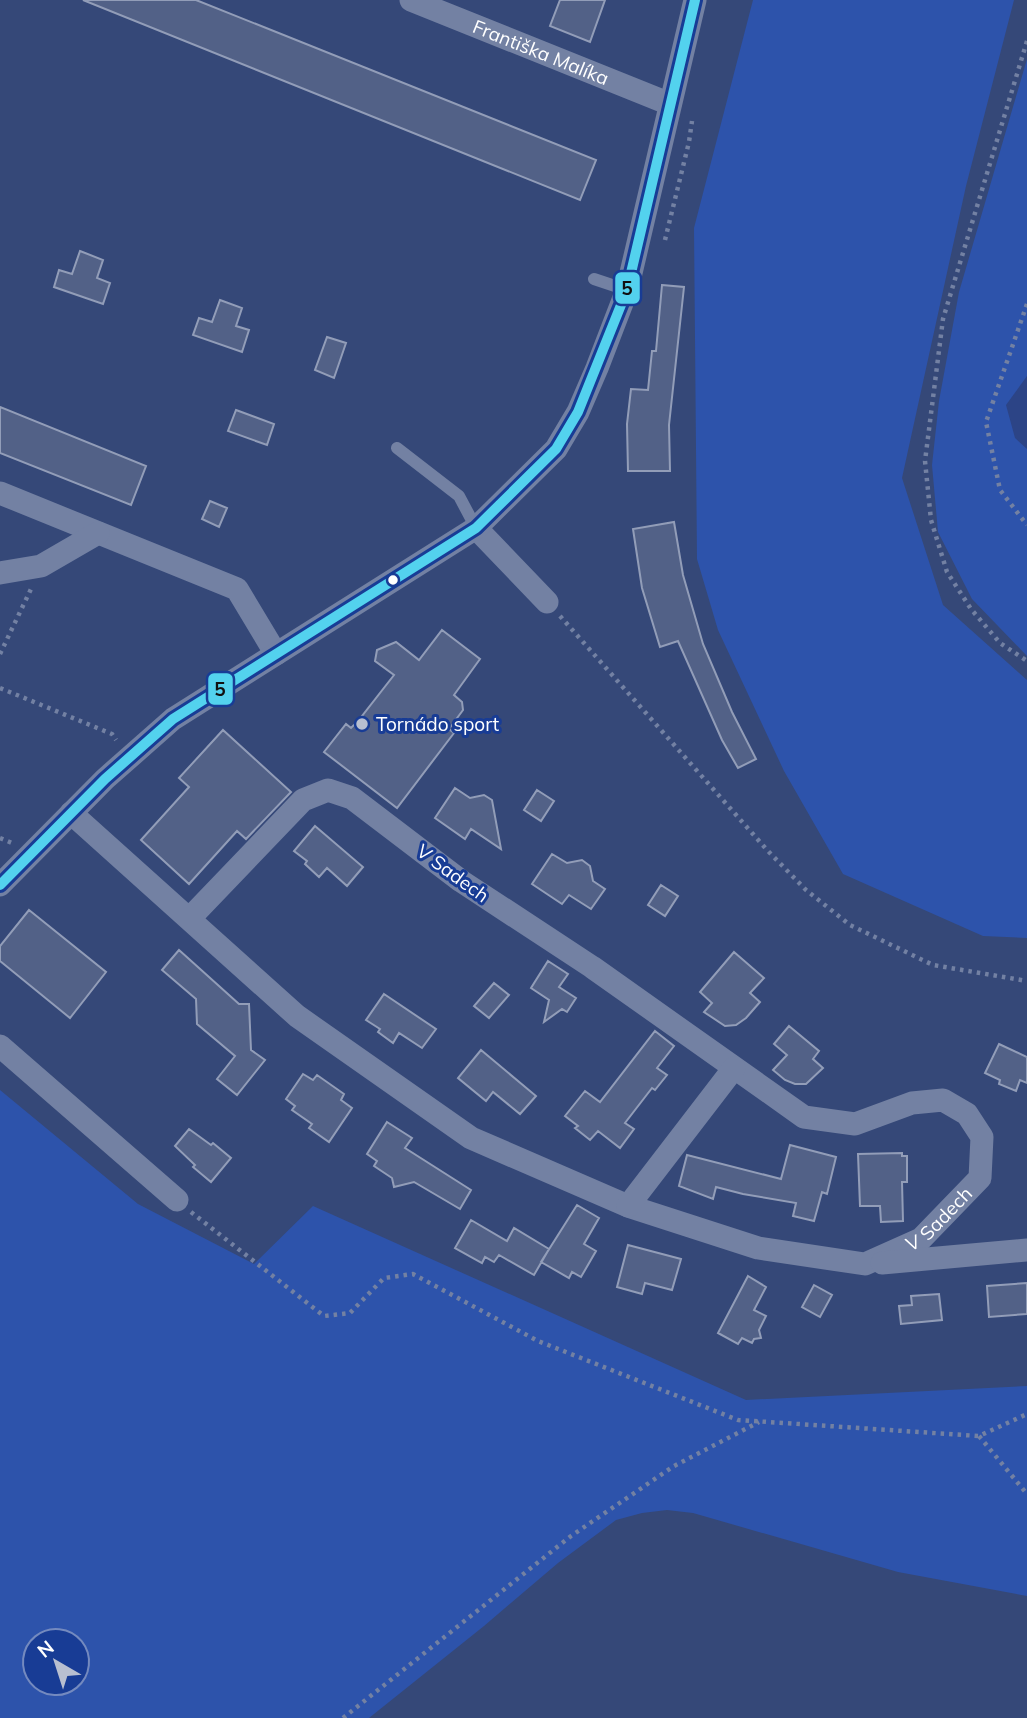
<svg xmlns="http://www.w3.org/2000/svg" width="1027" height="1718" font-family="Mulish,sans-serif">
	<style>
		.green { fill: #2d53ab; fill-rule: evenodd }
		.water { fill: #2c4486 }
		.building { fill: #526187; stroke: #929db8; stroke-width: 2 }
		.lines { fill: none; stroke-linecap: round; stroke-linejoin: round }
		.path { stroke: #7381a3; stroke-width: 4.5; stroke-dasharray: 3.5 5; stroke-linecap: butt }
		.lane { stroke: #7381a3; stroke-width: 12 }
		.street { stroke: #7381a3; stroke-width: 23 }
		.bus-1-casing { stroke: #183c95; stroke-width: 16 }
		.bus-1 { stroke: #53d2ee; stroke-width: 10 }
		.bus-dot { fill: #fff; stroke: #183c95; stroke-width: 2.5 }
		.poi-dot { fill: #b8bfd0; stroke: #183c95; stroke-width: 2.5 }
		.labels { text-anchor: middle; stroke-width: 6; stroke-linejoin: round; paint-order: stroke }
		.street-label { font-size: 19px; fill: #fff; stroke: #183c95 }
		.poi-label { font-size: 19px; fill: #fff; stroke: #183c95; text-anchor: start }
		.line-badge { stroke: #183c95; stroke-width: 2.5 }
		.pale-badge-label { font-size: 19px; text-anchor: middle; font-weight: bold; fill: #111 }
	</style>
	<rect width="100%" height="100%" fill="#354878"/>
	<!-- green -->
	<path class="green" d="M753,0H1014L966,186L902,478L943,605L1027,680V938L983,936L843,874L784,771L718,630L697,559L694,228Z
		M1027,59V656L972,599L938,532L932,465L939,401L959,292Z
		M0,1090L138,1204L254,1264L313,1206L746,1400L1027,1386V1596L898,1572L693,1513L667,1510L642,1513L616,1520L558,1563L484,1626L369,1718H0ZM35,1641H77V1683H35Z"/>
	<!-- water -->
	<path class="water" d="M1027,376V449L1015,438L1006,405Z"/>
	<!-- building -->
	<path class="building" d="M83,0H196L596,160L580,200Z
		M560,0H605L590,42L550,26Z
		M80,251L103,260L97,278L110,283L103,304L54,287L59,270L72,274Z
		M662,285L684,287L669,425L670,471H628L627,424L631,389L648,390L652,351H656Z
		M220,300L242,308L236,326L249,330L242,352L193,335L199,318L212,322Z
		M327,337L346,343L334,378L315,370Z
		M0,407L146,466L131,505L0,453Z
		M236,410L274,424L267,445L228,431Z
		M210,501L227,508L219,527L202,519Z
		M674,522L683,575L703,644L732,712L756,759L738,768L722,740L678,641L660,647L642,588L633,529Z
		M442,630L480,659L454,695L462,702L463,710L449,729L454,733L397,808L324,752L346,724L351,728L358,721L394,675L375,661L377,650L396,642L419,660Z
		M223,730L291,792L246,839L237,831L189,884L141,840L189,787L179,778Z
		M455,788L470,798L484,795L492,800L501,849L471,829L465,839L435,818Z
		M537,790L554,801L541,821L524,810Z
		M315,826L363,867L347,886L327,868L319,877L305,864L307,861L294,851Z
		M552,854L567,863L582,860L590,866L593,881L605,889L591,909L569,895L562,904L532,884Z
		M661,885L678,896L665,916L648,905Z
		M29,910L106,972L70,1018L0,961V946Z
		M179,950L239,1004H249L251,1050L265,1060L237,1095L217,1079L235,1056L197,1024L196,999L162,970Z
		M734,952L764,978L750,993L760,1002L746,1018L736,1025L725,1026L704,1012L712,1003L700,992Z
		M548,961L568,974L559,987L576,998L567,1012L562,1009L544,1022L549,1000L531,988Z
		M494,983L509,995L489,1018L474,1006Z
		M384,994L436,1029L422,1048L399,1033L393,1043L378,1032L380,1029L366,1020Z
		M789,1026L819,1051L813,1059L823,1068L806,1084H795L785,1080L773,1070L787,1055L774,1044Z
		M655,1031L674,1046L657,1068L667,1075L655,1090L652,1088L625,1123L634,1129L620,1148L598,1131L590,1140L575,1128L578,1126L565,1116L585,1091L600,1102Z
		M999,1044L1027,1057V1083L1020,1080L1016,1091L999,1084L1000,1080L985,1073Z
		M481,1050L536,1096L520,1114L493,1092L486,1101L458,1078Z
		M303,1074L313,1080L317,1075L344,1094L341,1100L352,1108L329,1142L309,1128L312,1124L292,1110L295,1106L286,1099Z
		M387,1122L412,1138L405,1148L471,1190L460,1209L414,1182L394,1187L392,1178L374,1166L377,1161L367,1154Z
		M189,1129L211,1145L213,1143L231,1158L211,1182L193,1167L195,1165L175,1146Z
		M790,1145L836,1157L827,1194L822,1192L814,1221L793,1216L796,1203L743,1194L716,1187L713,1199L679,1186L687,1155L781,1179Z
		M902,1153V1156H907V1182H902L903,1221L881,1222L880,1206H860L858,1154Z
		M577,1205L599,1218L584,1244L596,1251L581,1277L572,1272L569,1278L541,1262Z
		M471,1220L507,1241L514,1228L549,1249L534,1275L499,1255L494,1262L485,1257L482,1263L455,1248Z
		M628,1245L681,1259L672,1290L645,1283L642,1294L617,1287Z
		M748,1276L766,1287L754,1310L766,1316L759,1330L761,1338L754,1339L752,1343L742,1338L738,1344L718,1333Z
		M1027,1283V1314L989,1317L987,1286Z
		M814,1285L832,1295L820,1317L802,1307Z
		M939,1294L942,1320L901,1324L899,1306L912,1305L911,1296Z"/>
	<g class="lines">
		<!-- path -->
		<path class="path" d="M1027,41L943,319L925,461L931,520L947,572L971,609L1000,643L1027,661
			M665,240L689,142L692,121
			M1027,304L986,422L1000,490L1027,525
			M560,616L768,851L806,890L850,925L933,965L1027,981
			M0,654L31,589
			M0,688L112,734L116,740
			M0,838L12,843
			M191,1212L324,1316L350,1313L384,1278L413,1274L538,1341L738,1420L979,1436L1027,1414
			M979,1436L1027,1494
			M343,1718L571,1536L674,1466L759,1422"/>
		<!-- lane -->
		<path class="lane" d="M594,279L627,290
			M397,448L459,496L476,528"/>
		<!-- street -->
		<g class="street">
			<path id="s1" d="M411,0L670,104"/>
			<path d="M0,493L237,589L276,654"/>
			<path d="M476,528L547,602"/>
			<path d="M0,573L41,566L98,533"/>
			<path id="s2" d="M71,813L297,1016L471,1138L628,1206L758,1248L865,1264L921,1239L980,1178L982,1137L967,1114L943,1100L912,1103L855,1124L804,1117L592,967L461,881L352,798L328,790L303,800L189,919"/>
			<path d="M0,885L105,779L173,719L476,528L556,449L578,412L597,368L627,290L695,0"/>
			<path d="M0,1046L177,1200"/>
			<path d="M628,1206L734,1068"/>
			<path d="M882,1263L1027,1250"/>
		</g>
		<!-- bus-1 casing -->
		<g class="bus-1-casing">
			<path id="bus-1" d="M0,885L105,779L173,719L476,528L556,449L578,412L627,290L695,0"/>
		</g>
		<!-- bus-1 -->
		<use href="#bus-1" class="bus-1"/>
	</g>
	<!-- markers -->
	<circle class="bus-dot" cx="393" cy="580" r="6"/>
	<circle class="poi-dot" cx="362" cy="724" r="7"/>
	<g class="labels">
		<!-- street labels -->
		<g class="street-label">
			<text dy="7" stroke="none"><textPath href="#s1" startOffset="140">Františka Malíka</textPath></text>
			<text transform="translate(453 873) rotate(36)" y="7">V Sadech</text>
			<text dy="7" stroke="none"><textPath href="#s2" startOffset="1020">V Sadech</textPath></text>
		</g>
		<!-- poi labels -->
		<g class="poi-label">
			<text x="376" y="731">Tornádo sport</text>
		</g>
	</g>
	<g class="line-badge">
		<rect x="614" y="271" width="27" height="34" rx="7" fill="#53d2ee"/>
		<rect x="207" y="672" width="27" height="34" rx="7" fill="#53d2ee"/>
	</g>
	<g class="pale-badge-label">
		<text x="627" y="295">5</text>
		<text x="220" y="696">5</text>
	</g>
	<!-- north arrow -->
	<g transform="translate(56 1662) rotate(321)"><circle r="33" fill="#183c95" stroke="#748abf" stroke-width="2"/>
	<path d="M0-5L12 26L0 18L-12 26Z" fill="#b8bfd0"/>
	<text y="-10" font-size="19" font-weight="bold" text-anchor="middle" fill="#ffffff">N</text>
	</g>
</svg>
